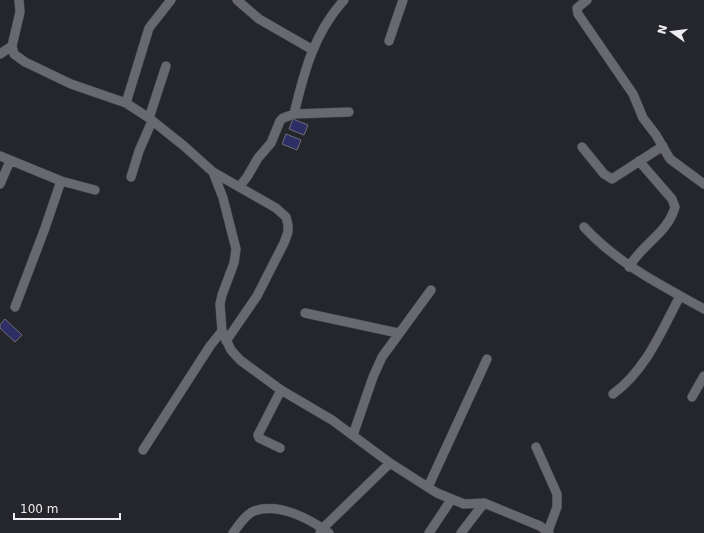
<svg xmlns="http://www.w3.org/2000/svg" width="704" height="533" font-family="'DejaVu Sans',sans-serif">
	<style>
		.building { fill: #2e2e66; stroke: #6e6e74 }
		.lines { fill: none; stroke-linecap: round; stroke-linejoin: round }
		.minor-casing { stroke: #444448; stroke-width: 10 }
		.minor { stroke: #68696f; stroke-width: 9 }
	</style>
	<rect width="100%" height="100%" fill="#25262b"/>
	<!-- building -->
	<path class="building" d="M293,119L308,125L304,135L289,129Z
		M286,134L301,140L297,150L282,144Z
		M5,319L22,335L15,342L0,328V325Z"/>
	<g class="lines">
		<!-- minor casing -->
		<g class="minor-casing">
			<path id="minor" d="M19,0L20,12L12,46L14,54L25,62L71,84L126,103L149,118L184,146L213,172L223,198L236,249L234,263L222,295L220,304L222,331L231,350L240,360L281,390L332,420L390,463L437,493L464,504L484,503L540,526L549,533
				M237,0L259,19L313,50
				M587,0L577,8L578,14L633,94L643,118L656,135L670,159L704,184
				M389,41L403,0
				M0,54L12,46
				M126,103L149,28L171,0
				M294,114C304,72 314,33 344,0
				M149,118L166,66
				M582,147L604,174L612,179L663,146
				M0,156L61,181L95,190
				M213,172L276,208L286,217L288,225V232L284,243L257,296L226,341
				M131,177L139,151L152,121
				M0,184L10,161
				M239,187L247,177L258,158L271,143L280,121L283,118L294,114L349,112
				M584,227C618,264 661,285 704,309
				M629,267C642,244 668,233 675,207L672,199L639,161
				M15,307L45,228L61,181
				M305,313L398,333
				M613,394C646,370 661,332 680,296
				M692,397L704,376
				M353,435L373,377L382,357L431,290
				M536,447L557,494V507L548,531
				M280,448L259,438L258,435L281,390
				M143,450L210,346L222,331
				M428,487L487,359
				M233,533C239,525 245,515 254,511C279,502 310,519 329,533
				M320,533L323,528L390,463
				M429,533L451,500
				M461,533L484,503"/>
		</g>
		<!-- minor -->
		<use href="#minor" class="minor"/>
	</g>
	<!-- north arrow -->
	<g transform="translate(672 32) rotate(284)" stroke="#25262b" stroke-width="3" paint-order="stroke">
	<path d="M0-3L7 15L0 10L-7 15Z" fill="#ededf1"/>
	<text y="-6" font-size="11" font-weight="bold" text-anchor="middle" fill="#ededf1">N</text>
	</g>
	<!-- scale -->
	<path d="M14 513v6h106v-6" fill="none" stroke="#ededf1" stroke-width="2"/>
	<text x="20" y="513" font-size="12" fill="#ededf1" stroke="#25262b" stroke-width="3" paint-order="stroke">100 m</text>
</svg>
